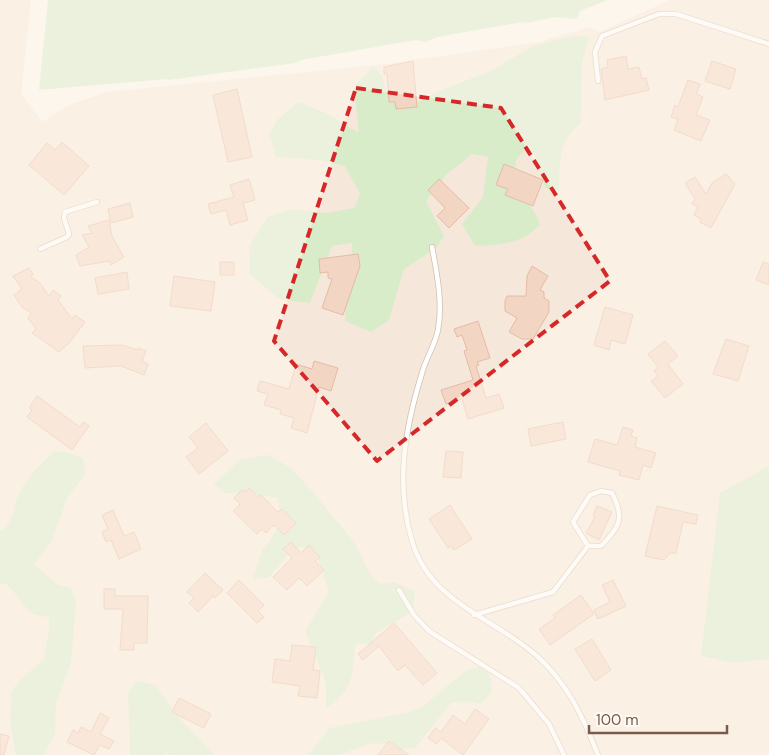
<svg xmlns="http://www.w3.org/2000/svg" width="769" height="755" font-family="'DM Sans',sans-serif">
	<style>
		.residential { fill: #f5e8da }
		.green { fill: #d8ecc9 }
		.building { fill: #f3d5c3; stroke: #e6bba3 }
		.lines { fill: none; stroke-linecap: round; stroke-linejoin: round }
		.lane-casing { stroke: #d1beb0; stroke-width: 6 }
		.lane { stroke: #fff; stroke-width: 4.5 }
		.marked { fill: none; stroke: #d62828; stroke-width: 4; stroke-dasharray: 10 6; stroke-linejoin: round }
	</style>
	<rect width="100%" height="100%" fill="#fdf6ec"/>
	<!-- residential -->
	<path class="residential" d="M0,0H31L21,93L42,122L69,105L107,92L386,64L539,42L589,27L600,32L670,0H769V755H0Z"/>
	<!-- green -->
	<path class="green" d="M48,0H608L580,11L577,19L555,17L527,23L523,22L437,37L426,42L416,40L301,60L296,63L169,80L166,79L39,90Z
		M573,36L589,37L582,63L581,123C557,142 560,163 559,191L545,188L539,162L528,145L516,160L514,186L534,211L540,225C521,244 501,245 475,246L462,224L483,197L488,157L472,154L446,175L426,201L444,236L436,248L404,269L389,320L371,332L345,321C345,294 352,270 352,243L332,246L310,303L279,299L250,274L249,246L268,217L291,209L327,213L354,208L360,194L345,166L320,160L276,157L269,133L278,119L298,102L328,114L359,133L354,86L373,67L382,75L387,95L398,107L418,102L441,90L489,72L533,46Z
		M55,451L70,453L83,459L86,473L67,498L52,541L34,564L58,585L71,588L76,603L71,662L56,703L55,734L43,755H16L10,721L11,692L20,680L44,659L49,631V617C44,616 37,616 33,614C22,606 17,593 5,583L0,584V531C13,525 12,512 16,501C23,481 40,464 55,451Z
		M269,455L292,469L312,491L355,543L369,572L379,584L394,582L415,591L413,611L376,633L371,644L356,643C351,673 356,688 328,707H326V682L305,631L329,592L317,557L302,546L288,555L269,577L253,579L262,550L276,532L280,512L277,498L249,493H225L214,484L241,459Z
		M769,466V659L733,663L701,656L720,493Z
		M484,667L491,679V693L480,704L465,701L451,703L415,748L401,750L388,744L373,743L339,755H308L330,728L409,712L423,706L468,669Z
		M137,681L155,685L180,719L215,755H169L167,753L163,755H130L128,692Z"/>
	<!-- building -->
	<path class="building" d="M626,56L628,69L639,67L642,79L646,78L649,90L605,100L601,69L608,67L607,60Z
		M413,61L417,107L396,109L395,102H389L387,74H384V67Z
		M712,61L736,69L730,89L705,81Z
		M688,80L700,84L696,94L703,97L696,115L710,120L701,141L674,130L678,119L671,117L675,105L678,107Z
		M237,89L252,157L228,162L213,95Z
		M62,142L89,166L64,195L29,165L47,143L55,150Z
		M504,164L543,180L533,206L505,195L508,189L496,185Z
		M726,174L735,184L711,228L700,222L701,219L694,215L698,207L692,204L695,199L685,183L695,177L706,194L712,183Z
		M249,179L255,200L243,203L248,220L230,225L226,210L211,214L208,204L234,197L230,185Z
		M439,179L469,208L449,228L437,216L445,208L428,190Z
		M130,203L133,217L111,223L108,209Z
		M109,220L112,236L124,257L111,265L109,261L80,266L76,255L89,247L82,235L92,233L88,226Z
		M358,254L360,266L343,315L322,308L332,279L328,278V272L320,273L319,259Z
		M220,262H234V275H220Z
		M763,262L769,264V285L756,280Z
		M532,266L548,276L540,290L544,292V298L549,301V312L533,339H522L509,332L517,318L505,311V301L507,296H526L527,276Z
		M29,268L33,274L31,277L39,282L49,296L53,290L61,296L58,300L72,319L75,315L85,322L70,342L59,352L32,333L36,329L28,318L31,313L22,307L14,295L22,289L13,276Z
		M127,272L129,289L98,294L95,278Z
		M174,276L215,282L211,311L170,306Z
		M605,307L633,315L625,344L611,340L609,350L594,345Z
		M478,321L490,358L477,362L479,365L476,366L486,398L499,394L504,408L468,419L462,399L446,404L441,390L473,380L464,351L467,350L462,335L457,337L454,329Z
		M726,339L749,346L738,381L713,374Z
		M665,341L678,356L668,364L683,384L665,398L651,381L658,376L654,371L658,367L648,354Z
		M123,345L137,350L138,348L146,351L142,361L148,364L144,375L121,366L85,368L83,346Z
		M314,361L338,368L331,391L319,387L307,433L291,428L294,418L280,414L281,410L264,405L268,394L257,391L260,381L289,389L296,364L312,369Z
		M37,396L80,427L83,422L89,426L72,450L27,417L32,410L29,408Z
		M563,422L566,439L531,446L528,429Z
		M206,423L228,451L199,474L186,457L198,448L189,437Z
		M623,427L633,430L631,436L637,438L635,447L656,453L651,468L643,465L639,480L619,475L620,471L588,462L595,439L617,445Z
		M446,451L463,452L461,478L443,477Z
		M249,488L258,497L260,494L278,512L282,509L296,523L284,535L274,525L266,533L262,529L257,534L233,511L240,504L234,498L242,490L245,492Z
		M450,505L472,539L454,550L451,546L448,548L429,519Z
		M597,506L612,512L599,540L586,533L595,517L593,516Z
		M657,506L698,515L696,524L683,522L676,553H670L664,560L645,556Z
		M113,510L124,536L134,532L141,549L119,559L111,540L106,542L102,532L108,529L102,515Z
		M291,542L301,553L309,545L320,557L315,561L324,570L307,586L299,578L287,590L273,577L292,558L283,549Z
		M205,573L223,590L215,598L213,596L198,612L189,603L194,598L187,592Z
		M239,580L264,605L258,611L264,617L257,623L227,593Z
		M613,580L626,606L598,619L594,610L610,602L602,585Z
		M104,589H115V596H148L147,643H134V650H120L123,609H104Z
		M581,595L594,614L550,645L539,629L555,618L553,615Z
		M394,623L437,673L423,685L405,665L398,671L379,646L363,660L358,654Z
		M592,639L611,670L595,681L575,649Z
		M292,645L316,647L313,670L320,671L317,698L298,696L300,686L272,682L275,659L290,661Z
		M179,698L211,714L204,728L172,712Z
		M475,709L489,719L463,755L441,738L437,744L428,738L435,728L441,732L453,715L465,724Z
		M100,713L109,718L100,734L114,741L109,749L100,745L94,755L67,742L73,730L78,733L81,727L91,732Z
		M0,734L9,736L4,755H0Z
		M389,741L409,755H378Z"/>
	<g class="lines">
		<!-- lane casing -->
		<g class="lane-casing">
			<path id="lane" d="M598,81L595,52L602,36L659,14H676L769,44
				M432,247C437,274 443,303 438,330C435,345 426,358 422,373C405,428 395,484 412,541C430,603 493,617 537,656C568,684 583,717 598,755
				M40,249L67,237L69,234L64,218L65,212L97,202
				M601,491L612,493C625,518 620,527 601,546H588L573,522L590,495Z
				M399,590L414,615L429,631L519,688L549,724L564,755
				M474,615L553,592L588,546"/>
		</g>
		<!-- lane -->
		<use href="#lane" class="lane"/>
	</g>
	<!-- marked area -->
	<path d="M0 0H769V755H0ZM356,88L501,108L610,281L377,461L274,341Z" fill="#fdf6ec" fill-opacity=".55" fill-rule="evenodd"/>
	<path class="marked" d="M356,88L501,108L610,281L377,461L274,341Z"/>
	<!-- scale -->
	<path d="M589 725v8h138v-8" fill="none" stroke="#7a5c4d" stroke-width="2.5"/>
	<text x="596" y="725" font-size="15" fill="#7a5c4d" stroke="#fffaf3" stroke-width="4" paint-order="stroke">100 m</text>
</svg>
